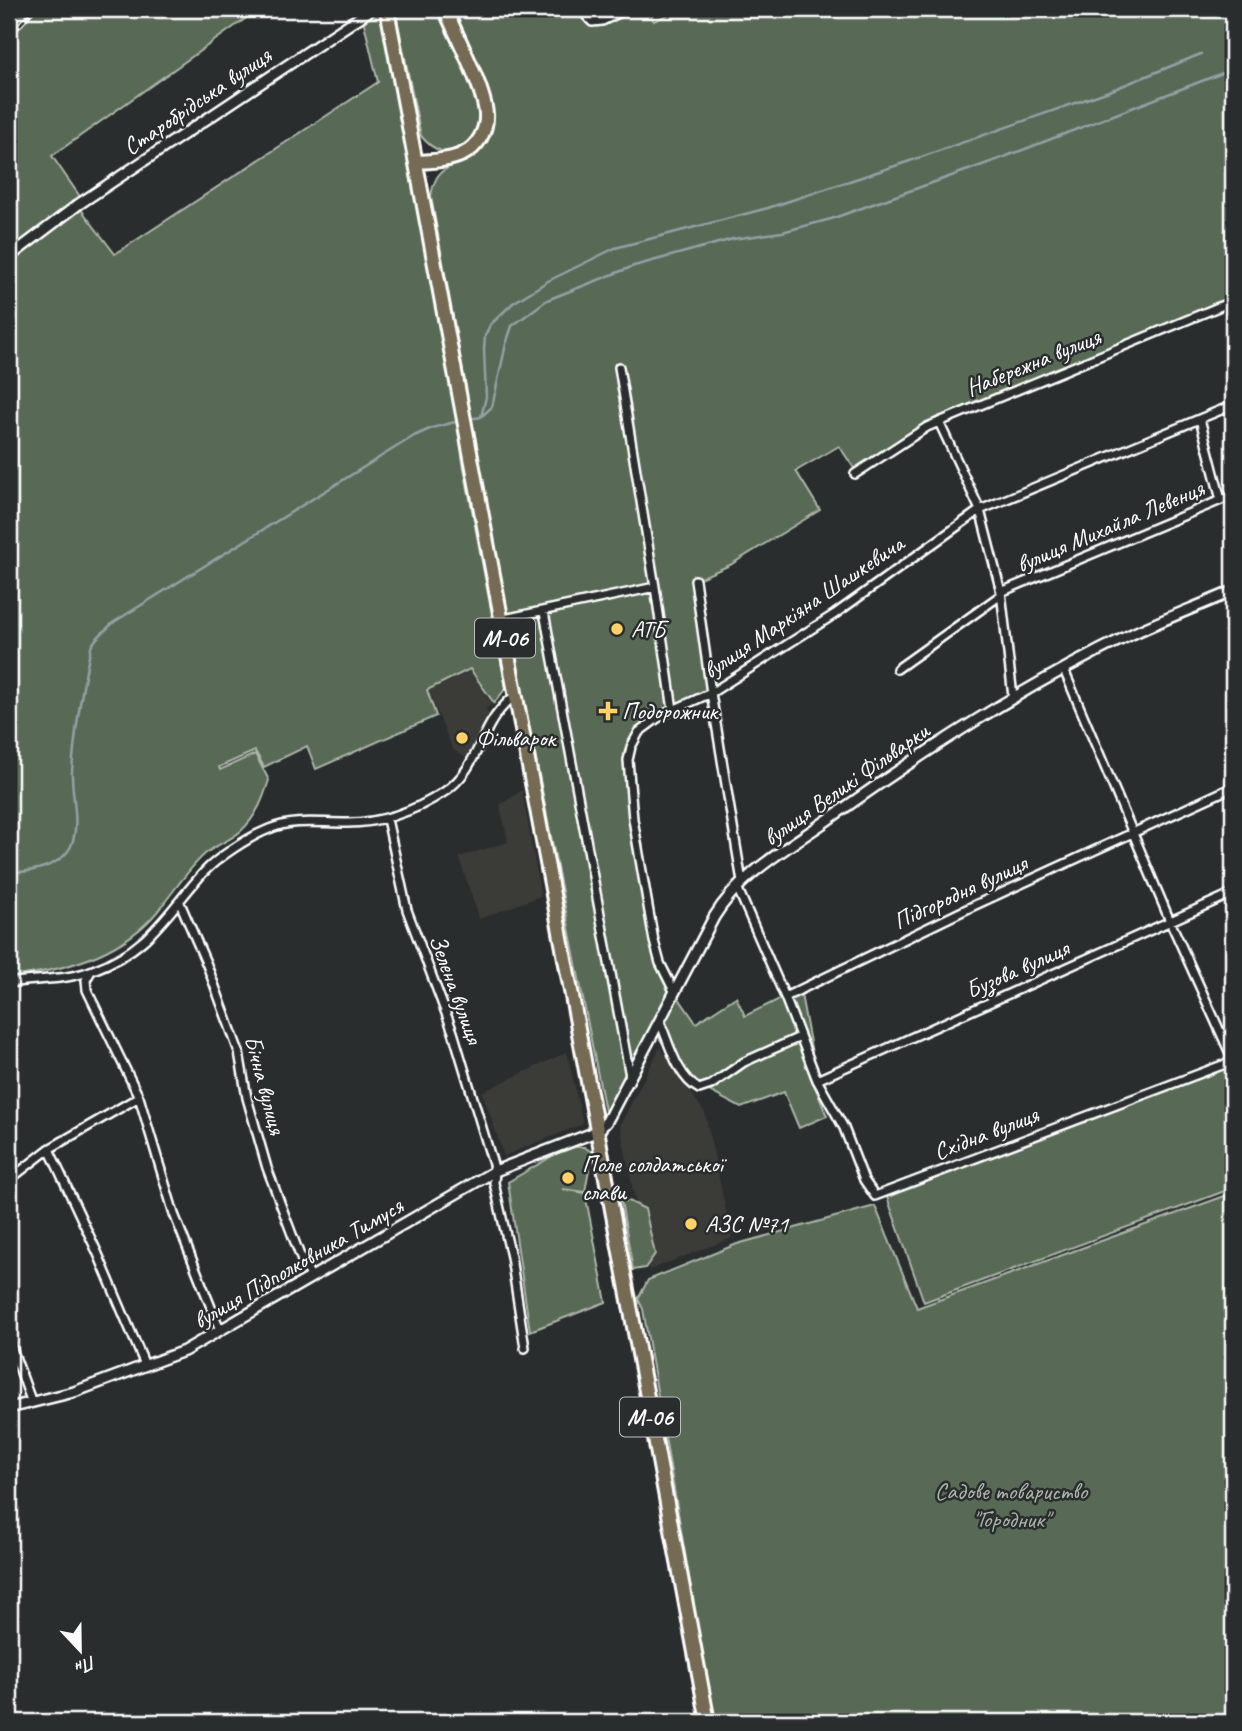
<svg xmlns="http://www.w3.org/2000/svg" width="1242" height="1731" font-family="Caveat,sans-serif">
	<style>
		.built { fill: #3b3a37 }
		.green { fill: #586b55; stroke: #acb5aa; stroke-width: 2 }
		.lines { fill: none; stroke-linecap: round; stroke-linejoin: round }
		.stream { stroke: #91a1a6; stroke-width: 2.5 }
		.minor-casing { stroke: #fff; stroke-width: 12 }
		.tertiary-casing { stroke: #fff; stroke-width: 14 }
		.trunk-casing { stroke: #fff; stroke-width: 18 }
		.minor { stroke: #2a2d2e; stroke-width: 7 }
		.tertiary { stroke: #2a2d2e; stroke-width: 9 }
		.trunk { stroke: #746b52; stroke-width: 12 }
		.rail-casing { stroke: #fff; stroke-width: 5 }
		.rail { stroke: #2a2d2e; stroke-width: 2.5; stroke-dasharray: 8; stroke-linecap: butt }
		.poi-dot { fill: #ffd166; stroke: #2a2d2e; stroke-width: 2.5 }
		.labels { text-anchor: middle; stroke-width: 5; stroke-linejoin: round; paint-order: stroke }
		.shield { fill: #2a2d2e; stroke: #bfc0c0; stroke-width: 2 }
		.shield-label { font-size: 23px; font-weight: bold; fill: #fff }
		.street-label { font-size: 24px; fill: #fff; stroke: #2a2d2e }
		.poi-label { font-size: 24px; fill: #fff; stroke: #2a2d2e; text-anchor: start }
		.park-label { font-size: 24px; fill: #acb5aa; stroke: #2a2d2e }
	</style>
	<rect width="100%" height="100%" fill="#2a2d2e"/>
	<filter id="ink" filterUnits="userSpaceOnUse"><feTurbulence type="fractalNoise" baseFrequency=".0143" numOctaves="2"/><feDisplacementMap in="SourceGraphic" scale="14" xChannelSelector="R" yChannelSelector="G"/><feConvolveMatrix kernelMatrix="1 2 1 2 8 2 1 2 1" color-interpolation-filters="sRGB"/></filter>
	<g filter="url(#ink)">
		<!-- built -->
		<path class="built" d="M470,671L492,704L486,709L489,715L473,762L453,750L428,690Z
			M522,790L541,896L479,919L459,857L508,842L500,805Z
			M660,1047L705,1113L732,1238L649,1270L620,1125Z
			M567,1052L583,1124L504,1156L482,1092Z"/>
		<!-- green -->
		<path class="green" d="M9,9H259L52,156L81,198L80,208L115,254L378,82L363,19L382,9L449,362L463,463L506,688L494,703L470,669L427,690L436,716L316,769L307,746L264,767L255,751L219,767L220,770L255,754L269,780C263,799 257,816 241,831C231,840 216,845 205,854C187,870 173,893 157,912C121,955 63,971 9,977Z
			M395,9H441L480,109C480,147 448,169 421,136Z
			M450,9H475L480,16L492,9H580L592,22L627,9H647L654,21L680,9H1233V296L936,418L856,471L839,446L796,471L820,510L730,565L695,580L711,693L662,715L639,732L628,760L654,941L674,991L696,1023L736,997L745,1016L800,989L817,1080L813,1082L827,1116L799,1128L784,1092L741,1108L707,1090L686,1076L655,1032L607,1121L507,612L431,196C437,160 453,172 474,155C482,149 485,139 489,130Z
			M1233,1065V1188L924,1302L887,1197Z
			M575,1147H584L592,1152L585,1192L563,1189L585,1193L606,1302L530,1331L508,1182L556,1154Z
			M1233,1193V1722H714L643,1309L638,1299L648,1280L737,1244L875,1206L917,1308Z
			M621,1201H629L645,1209L655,1254L645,1268L633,1270Z"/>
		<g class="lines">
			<!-- stream -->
			<path class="stream" d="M483,415L492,407L506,344L512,326L547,300L634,266L733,239L782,232L831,219L999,159L1233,69
				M469,419L481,417L486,397L484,349L485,336L490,325L513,303L548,281L615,248L768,208L907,162L1112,90L1201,54
				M9,872C29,873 61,867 71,846C81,823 71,795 72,771C75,729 82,688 91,647L96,639L114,622L414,436L432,428L459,421"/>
			<!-- minor casing -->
			<g class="minor-casing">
				<path id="minor" d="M580,9L592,22L602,21L627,9
					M1200,419L1221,500
					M939,422L980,510L1001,592L1013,697
					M855,474L927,427L1233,301
					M695,580L711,693L742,882
					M655,587L673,710
					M1001,592L1233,495
					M544,612L630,1076
					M499,620L655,587L619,367
					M897,669L1001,595
					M1064,670L1170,921L1233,1060
					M387,819L407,910L453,1032L495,1171L494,1183L511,1257L525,1348
					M737,887L785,997L817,1080L844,1128L864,1180L875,1196L1233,1061
					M180,903L207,965L239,1052L247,1098L267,1168L302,1261L311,1276
					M91,971L86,980L87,990L139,1097L174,1214L220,1330
					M9,983C37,978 66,981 93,970C150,949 165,915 203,873C218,857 249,837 269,829C293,819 318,823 343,823C378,824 414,812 444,792C470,775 476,749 491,723C497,712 506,703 515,695
					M674,991L660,963L654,941L633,819L628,760L631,747L639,732L662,715L711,693L835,614L980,510L1233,405
					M785,997L973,906L1233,787
					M660,1022C669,1043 677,1077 699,1089L711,1085L744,1062L800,1037
					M817,1080L1233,893
					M49,1149L98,1254L145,1365
					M9,1180L49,1149L139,1097
					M9,1340L32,1403"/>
			</g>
			<!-- tertiary casing -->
			<g class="tertiary-casing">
				<path id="tertiary" d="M9,257L79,204L372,9
					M9,1408L74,1392L184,1351L495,1171L598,1131L607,1121L714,917C740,874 786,849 826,821C923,752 1022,687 1130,635C1164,619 1199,606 1233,591"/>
			</g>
			<!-- trunk casing -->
			<g class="trunk-casing">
				<path id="trunk" d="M387,9L708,1722
					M416,162C431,161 449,161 463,154C478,147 487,130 486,114C484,88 456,35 445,9"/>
			</g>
			<!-- minor -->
			<use href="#minor" class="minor"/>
			<!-- tertiary -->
			<use href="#tertiary" class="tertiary"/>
			<!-- trunk -->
			<use href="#trunk" class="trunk"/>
			<!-- rail casing -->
			<g class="rail-casing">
				<path id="rail" d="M9,37L34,9"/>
			</g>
			<!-- rail -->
			<use href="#rail" class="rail"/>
		</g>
	</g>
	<!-- markers -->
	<g class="poi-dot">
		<circle cx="617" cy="629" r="7"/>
		<path d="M604.5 700.5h7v7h7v7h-7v7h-7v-7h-7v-7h7z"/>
		<circle cx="462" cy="738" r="7"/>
		<circle cx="568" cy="1178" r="7"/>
		<circle cx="691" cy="1224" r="7"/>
	</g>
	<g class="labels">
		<!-- shield labels -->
		<g class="shield">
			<rect x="475" y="618.5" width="60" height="39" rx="5"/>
			<rect x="620" y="1397.5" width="60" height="39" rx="5"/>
		</g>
		<g class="shield-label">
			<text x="505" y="646">М-06</text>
			<text x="650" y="1425">М-06</text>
		</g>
		<!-- street labels -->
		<g class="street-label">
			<text transform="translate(197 101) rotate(-34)" y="8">Старобрідська вулиця</text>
			<text transform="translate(1033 362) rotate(-22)" y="8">Набережна вулиця</text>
			<text transform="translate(1110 526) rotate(-23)" y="8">вулиця Михайла Левенця</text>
			<text transform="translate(803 607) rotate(-34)" y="8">вулиця Маркіяна Шашкевича</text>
			<text transform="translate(846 784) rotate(-35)" y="8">вулиця Великі Фільварки</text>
			<text transform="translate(960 892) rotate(-25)" y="8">Підгородня вулиця</text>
			<text transform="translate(1017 969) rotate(-24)" y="8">Бузова вулиця</text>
			<text transform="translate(456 989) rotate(70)" y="8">Зелена вулиця</text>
			<text transform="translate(265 1085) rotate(75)" y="8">Бічна вулиця</text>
			<text transform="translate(986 1133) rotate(-21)" y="8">Східна вулиця</text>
			<text transform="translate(298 1263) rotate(-30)" y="8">вулиця Підполковника Тимуся</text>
		</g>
		<!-- poi labels -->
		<g class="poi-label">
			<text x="631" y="637">АТБ</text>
			<text x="622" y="719">Подорожник</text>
			<text x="476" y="746">Фільварок</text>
			<text x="582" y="1172">Поле солдатської<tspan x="582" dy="28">слави</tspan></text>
			<text x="705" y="1232">АЗС №71</text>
		</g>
		<!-- park labels -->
		<g class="park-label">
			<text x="1011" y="1499">Садове товариство<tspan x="1011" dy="28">"Городник"</tspan></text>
		</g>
	</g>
	<!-- margin -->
	<rect width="1242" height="1731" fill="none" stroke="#2a2d2e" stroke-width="35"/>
	<rect x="18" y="18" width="1207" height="1696" fill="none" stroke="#fff" stroke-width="2.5" filter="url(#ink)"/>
	<!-- north arrow -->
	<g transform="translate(80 1650) rotate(158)" stroke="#2a2d2e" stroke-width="5" paint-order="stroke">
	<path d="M0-5L12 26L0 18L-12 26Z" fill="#ffffff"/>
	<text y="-10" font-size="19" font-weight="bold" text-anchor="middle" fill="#ffffff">Пн</text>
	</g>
</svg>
